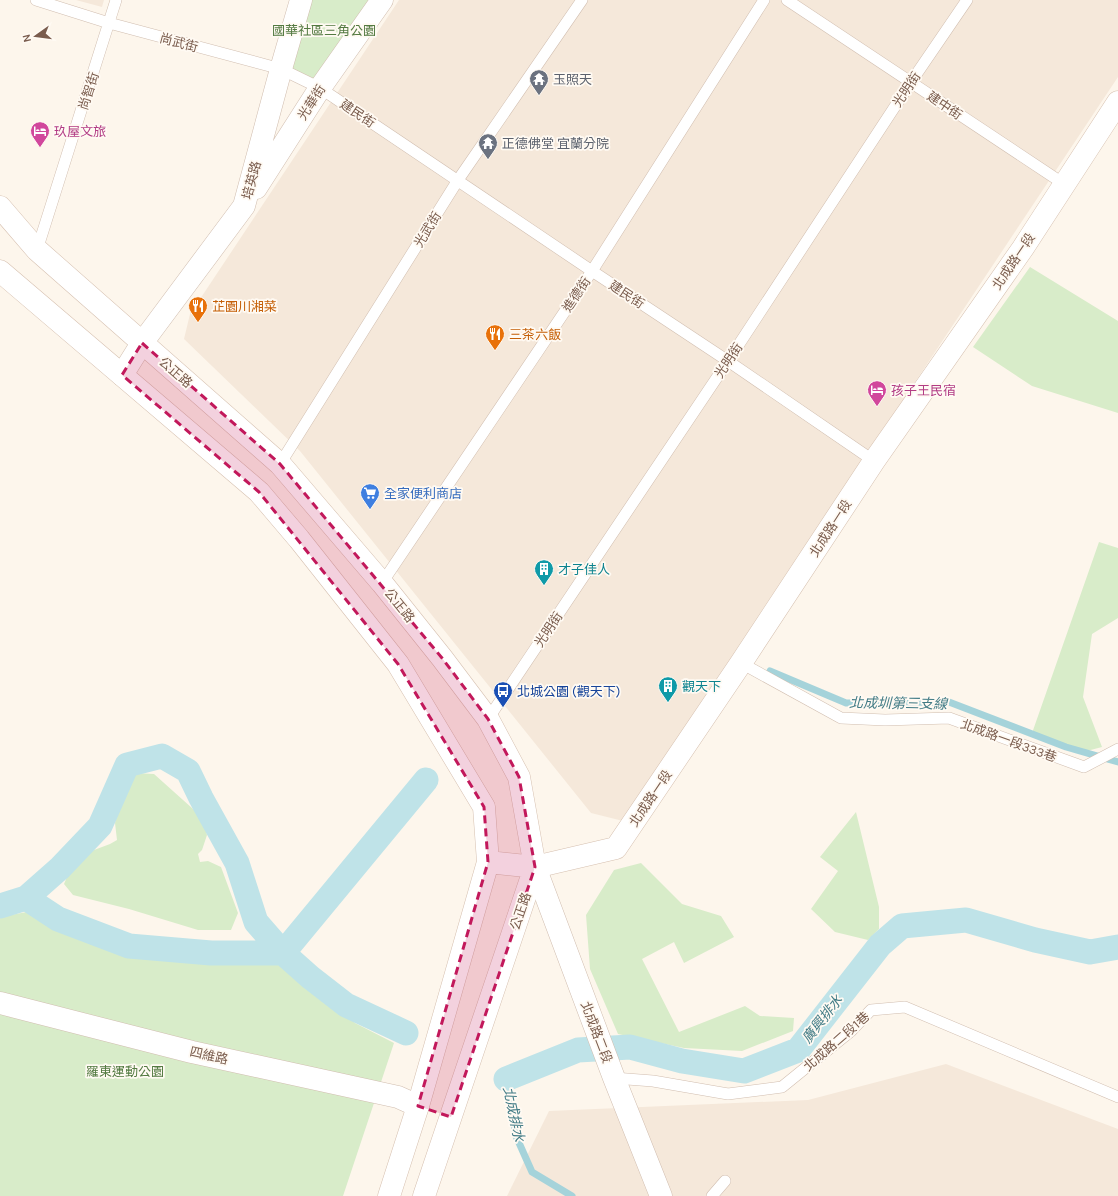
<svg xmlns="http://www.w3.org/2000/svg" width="1118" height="1196" font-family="Karla,'Noto Sans TC',sans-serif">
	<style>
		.residential { fill: #f5e8da }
		.green { fill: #d8ecc9 }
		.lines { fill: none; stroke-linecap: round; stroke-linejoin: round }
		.stream { stroke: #a5d3da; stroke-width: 7 }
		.canal { stroke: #bfe3e8; stroke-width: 25 }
		.lane-casing { stroke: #d1beb0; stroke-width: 12 }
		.street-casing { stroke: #d1beb0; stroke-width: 23 }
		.secondary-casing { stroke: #d6c0b0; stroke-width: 23 }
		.lane { stroke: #fff; stroke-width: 11 }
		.street { stroke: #fff; stroke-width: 22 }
		.secondary { stroke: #fff; stroke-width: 22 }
		.marked { fill: #c2185b; fill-opacity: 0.2; stroke: #c2185b; stroke-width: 3; stroke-dasharray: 8 5; stroke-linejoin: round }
		.labels { text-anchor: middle; stroke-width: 3.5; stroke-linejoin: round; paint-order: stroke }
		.park-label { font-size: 13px; fill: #537a41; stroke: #fffaf3 }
		.street-label { font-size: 13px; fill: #7a5c4d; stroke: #fffaf3 }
		.worship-label { font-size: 13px; fill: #5b616d; stroke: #fffaf3; text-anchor: start }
		.hotel-label { font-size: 13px; fill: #b23c85; stroke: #fffaf3; text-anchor: start }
		.food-label { font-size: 13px; fill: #c56008; stroke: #fffaf3; text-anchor: start }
		.shop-label { font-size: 13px; fill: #366cbe; stroke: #fffaf3; text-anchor: start }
		.culture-label { font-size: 13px; fill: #0d838f; stroke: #fffaf3; text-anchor: start }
		.transit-label { font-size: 13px; fill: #164399; stroke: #fffaf3; text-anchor: start }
		.water-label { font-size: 14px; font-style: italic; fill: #437c86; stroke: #fffaf3 }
	</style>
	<rect width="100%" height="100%" fill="#fdf6ec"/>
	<!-- residential -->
	<path class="residential" d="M76,0H104L102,7Z
		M399,0H1118V77L623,821L591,813L300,451L184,339L190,314Z
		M946,1064L1118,1129V1196H507L549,1111L808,1100Z"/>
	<!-- green -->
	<path class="green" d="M301,0H382L320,88L281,69Z
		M1030,267L1118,321V413L1032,386L973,347Z
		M1099,542L1118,548V618L1092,634L1083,697L1102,747L1083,752L1031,736Z
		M134,773L154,774L202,817L207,835L202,850L198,854L200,862L208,861L221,867L238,913L231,930H198L129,909L73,895L64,884L71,867L94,850L110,844L117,840L115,823L122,792Z
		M856,812L879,907V929L868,940L835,932L811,909L838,871L820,857Z
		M641,863L682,904L721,916L734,937L684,963L674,942L642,959L679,1032L745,1006L760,1016L794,1018L793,1031L742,1051L684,1048L618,1034L590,969L586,915L614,870Z
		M32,911L168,953L259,952L340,1006L355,1023L394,1043L343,1196H0V917Z"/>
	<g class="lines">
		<!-- stream -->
		<path class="stream" d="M770,671L846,703L949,702L1066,747L1118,762
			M506,1079L516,1136L532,1172L572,1196"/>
		<!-- canal -->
		<path class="canal" d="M26,898L58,919L129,946L211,953H283L426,780
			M0,906L26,898L60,868L100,826L127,765L162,756L188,771L201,798L237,863L256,922L283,953L310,977L346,1005L406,1033
			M506,1079L578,1050L630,1047L682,1061L744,1071L798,1050L880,945L902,926L966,920L1035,940L1090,952L1118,947"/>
		<!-- lane casing -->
		<g class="lane-casing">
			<path id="lane" d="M36,0L109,23L281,69L320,88L592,271L728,361L874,461
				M787,0L1064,184
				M37,250L116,0
				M280,464L458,180L582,0
				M382,583L592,271L764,0
				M741,663L841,718L885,720L949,718L1084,767L1118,749
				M488,719L728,361L911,82L967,0
				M614,1078L653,1081L728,1094L782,1087L851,1031L871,1010L905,1007L1118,1097
				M712,1196L725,1181"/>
		</g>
		<!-- street casing -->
		<g class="street-casing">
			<path id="street" d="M256,188L320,88L382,0
				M122,375L142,343L244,206L281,69L301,0
				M535,867L614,1078L661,1196
				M0,1003L192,1052L398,1097L418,1106"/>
		</g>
		<!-- secondary casing -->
		<g class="secondary-casing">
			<path id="secondary" d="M0,207L37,250L280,464L382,583L442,658L488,719L519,777L535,867L424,1196
				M0,271L259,492L299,539L398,664L484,807L488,862L418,1106L389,1196
				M488,862L535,867L616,848L741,663L874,461L1023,248L1118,102"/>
		</g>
		<!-- lane -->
		<use href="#lane" class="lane"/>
		<!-- street -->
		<use href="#street" class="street"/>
		<!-- secondary -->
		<use href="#secondary" class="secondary"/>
	</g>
	<!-- marked area -->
	<path class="marked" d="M142,343L280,464L442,658L488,719L519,777L535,867L451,1117L418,1106L488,862L484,807L398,664L259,492L122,375Z"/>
	<!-- icons -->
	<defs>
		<g id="temple-pin" transform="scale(1)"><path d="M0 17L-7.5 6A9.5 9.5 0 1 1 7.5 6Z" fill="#6b7280" stroke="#fffaf3"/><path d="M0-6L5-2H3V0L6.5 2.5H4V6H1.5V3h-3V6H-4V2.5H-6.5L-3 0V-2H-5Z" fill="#fff"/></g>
		<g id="hotel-pin" transform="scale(1)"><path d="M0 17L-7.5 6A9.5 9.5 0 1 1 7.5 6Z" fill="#d1479c" stroke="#fffaf3"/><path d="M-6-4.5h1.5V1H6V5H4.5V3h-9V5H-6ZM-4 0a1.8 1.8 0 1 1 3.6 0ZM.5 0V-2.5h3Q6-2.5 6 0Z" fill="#fff"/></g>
		<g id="restaurant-pin" transform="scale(1)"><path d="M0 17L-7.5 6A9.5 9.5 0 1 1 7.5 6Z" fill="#e8710a" stroke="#fffaf3"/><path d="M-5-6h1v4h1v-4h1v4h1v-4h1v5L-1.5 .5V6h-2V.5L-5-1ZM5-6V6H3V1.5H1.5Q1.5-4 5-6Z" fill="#fff"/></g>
		<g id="supermarket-pin" transform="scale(1)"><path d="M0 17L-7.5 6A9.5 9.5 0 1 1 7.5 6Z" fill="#3f7fe0" stroke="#fffaf3"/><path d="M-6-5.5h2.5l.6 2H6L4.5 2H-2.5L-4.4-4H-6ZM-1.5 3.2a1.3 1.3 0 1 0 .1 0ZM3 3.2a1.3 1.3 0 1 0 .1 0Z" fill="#fff"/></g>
		<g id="building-pin" transform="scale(1)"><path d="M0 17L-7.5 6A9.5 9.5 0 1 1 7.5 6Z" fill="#0f9aa8" stroke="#fffaf3"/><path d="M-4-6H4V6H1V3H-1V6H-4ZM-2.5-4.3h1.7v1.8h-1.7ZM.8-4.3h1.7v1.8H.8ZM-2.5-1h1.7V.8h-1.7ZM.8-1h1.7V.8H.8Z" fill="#fff"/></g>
		<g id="bus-pin" transform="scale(1)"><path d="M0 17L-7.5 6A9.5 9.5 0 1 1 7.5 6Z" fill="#1a4fb4" stroke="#fffaf3"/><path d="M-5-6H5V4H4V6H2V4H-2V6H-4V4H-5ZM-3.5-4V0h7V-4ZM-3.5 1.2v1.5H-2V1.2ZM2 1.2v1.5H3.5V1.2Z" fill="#fff"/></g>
	</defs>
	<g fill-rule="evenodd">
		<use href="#temple-pin" x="539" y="79"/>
		<use href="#hotel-pin" x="40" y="131"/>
		<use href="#temple-pin" x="488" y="143"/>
		<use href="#restaurant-pin" x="198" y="306"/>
		<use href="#restaurant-pin" x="495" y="334"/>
		<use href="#hotel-pin" x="877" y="390"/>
		<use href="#supermarket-pin" x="370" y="493"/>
		<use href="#building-pin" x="544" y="569"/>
		<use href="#building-pin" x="668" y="686"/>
		<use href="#bus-pin" x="503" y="691"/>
	</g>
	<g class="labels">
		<!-- park labels -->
		<g class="park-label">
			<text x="324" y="35">國華社區三角公園</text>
			<text x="125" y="1076">羅東運動公園</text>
		</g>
		<!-- street labels -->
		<g class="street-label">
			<text transform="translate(179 42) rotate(15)" y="5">尚武街</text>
			<text transform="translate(906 89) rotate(-56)" y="5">光明街</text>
			<text transform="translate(88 91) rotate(-72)" y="5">尚智街</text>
			<text transform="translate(311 102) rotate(-57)" y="5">光華街</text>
			<text transform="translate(945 105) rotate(34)" y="5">建中街</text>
			<text transform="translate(358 113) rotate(34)" y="5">建民街</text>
			<text transform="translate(251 180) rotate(-75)" y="5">培英路</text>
			<text transform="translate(427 229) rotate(-58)" y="5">光武街</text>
			<text transform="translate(1013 261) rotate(-56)" y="5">北成路一段</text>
			<text transform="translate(576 294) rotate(-56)" y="5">進德街</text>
			<text transform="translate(627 294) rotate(33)" y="5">建民街</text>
			<text transform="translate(728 360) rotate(-56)" y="5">光明街</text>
			<text transform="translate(176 372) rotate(41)" y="5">公正路</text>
			<text transform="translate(830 528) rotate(-57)" y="5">北成路一段</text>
			<text transform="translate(400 605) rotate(51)" y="5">公正路</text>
			<text transform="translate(548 629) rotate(-56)" y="5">光明街</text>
			<text transform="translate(1009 740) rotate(20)" y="5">北成路一段333巷</text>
			<text transform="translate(650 798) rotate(-56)" y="5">北成路一段</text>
			<text transform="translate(520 911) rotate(-71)" y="5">公正路</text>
			<text transform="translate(597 1032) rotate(69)" y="5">北成路二段</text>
			<text transform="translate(836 1041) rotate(-41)" y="5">北成路二段1巷</text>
			<text transform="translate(209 1055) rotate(13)" y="5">四維路</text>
		</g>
		<!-- worship labels -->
		<g class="worship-label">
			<text x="553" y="84">玉照天</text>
			<text x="502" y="148">正德佛堂 宜蘭分院</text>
		</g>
		<!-- hotel labels -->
		<g class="hotel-label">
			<text x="54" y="136">玖屋文旅</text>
			<text x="891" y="395">孩子王民宿</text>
		</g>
		<!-- food labels -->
		<g class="food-label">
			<text x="212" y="311">芷園川湘菜</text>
			<text x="509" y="339">三茶六飯</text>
		</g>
		<!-- shop labels -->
		<g class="shop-label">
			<text x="384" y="498">全家便利商店</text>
		</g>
		<!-- culture labels -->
		<g class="culture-label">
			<text x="558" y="574">才子佳人</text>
			<text x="682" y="691">觀天下</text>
		</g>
		<!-- transit labels -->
		<g class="transit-label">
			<text x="517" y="696">北城公園 (觀天下)</text>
		</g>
		<!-- water labels -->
		<g class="water-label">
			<text transform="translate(898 703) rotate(1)" y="5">北成圳第三支線</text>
			<text transform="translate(822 1019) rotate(-52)" y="5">廣興排水</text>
			<text transform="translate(514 1114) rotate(78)" y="5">北成排水</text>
		</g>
	</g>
	<!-- north arrow -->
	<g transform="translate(36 36) rotate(256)" stroke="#fffaf3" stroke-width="3" paint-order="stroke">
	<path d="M0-3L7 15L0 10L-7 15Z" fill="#7a5c4d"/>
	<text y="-6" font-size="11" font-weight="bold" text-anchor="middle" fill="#7a5c4d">N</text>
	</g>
</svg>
